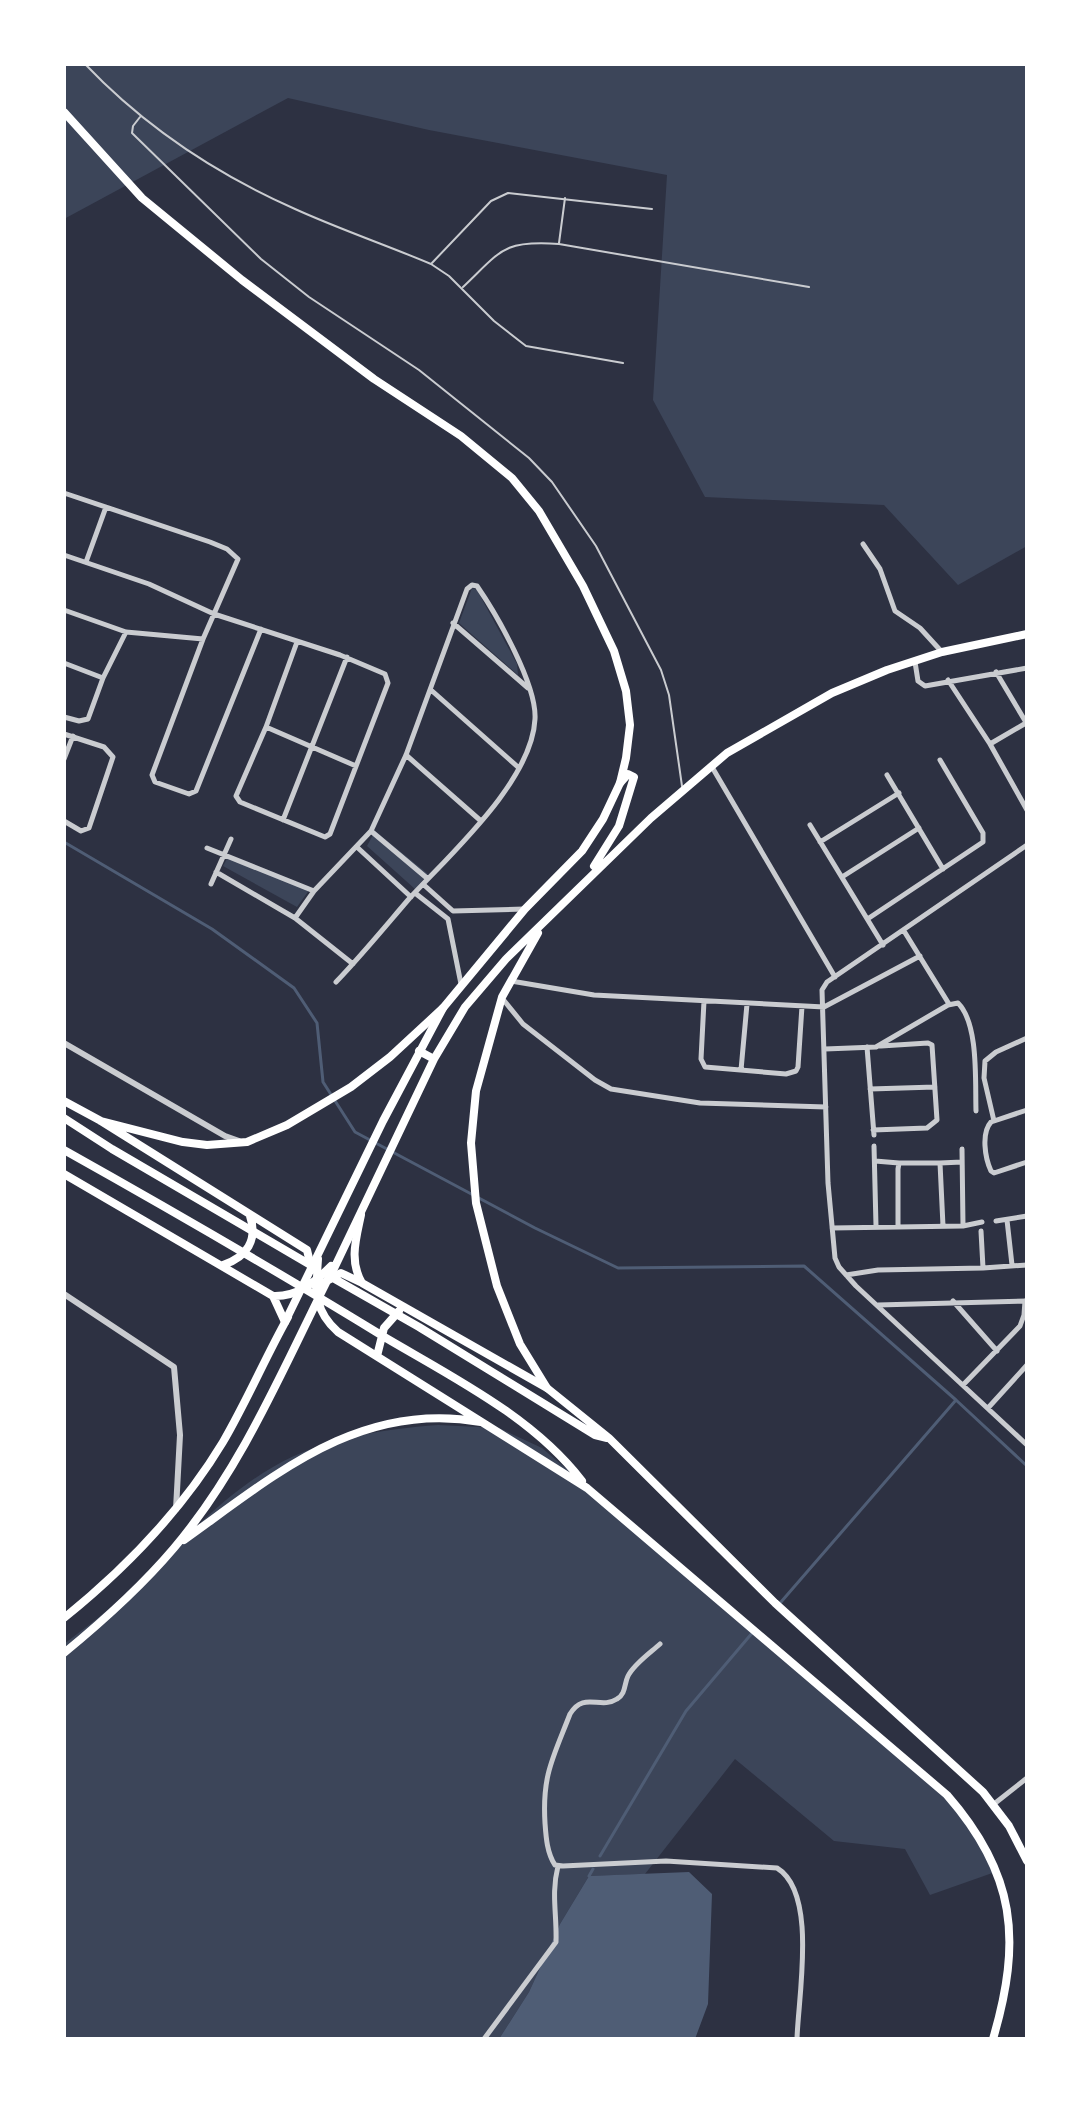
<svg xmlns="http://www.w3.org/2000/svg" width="1091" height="2103" font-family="'Source Sans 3',sans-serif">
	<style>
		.green { fill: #3c4559 }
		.water { fill: #4f5d75 }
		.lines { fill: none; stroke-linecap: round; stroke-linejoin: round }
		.stream { stroke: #4f5d75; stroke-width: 3 }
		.service { stroke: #caccd0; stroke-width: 2 }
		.minor { stroke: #caccd0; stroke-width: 5 }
		.tertiary { stroke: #caccd0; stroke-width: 6 }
		.primary { stroke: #fff; stroke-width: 8 }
		.trunk { stroke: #fff; stroke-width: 8 }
	</style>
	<rect width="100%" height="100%" fill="#2d3142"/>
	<!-- green -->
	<path class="green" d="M64,64H1027V546L958,585L884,505L705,497L653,400L667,175L429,130L288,98L64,219Z
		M472,588L477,590L517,664L518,675L459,623Z
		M375,831L428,874L415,889L367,846Z
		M228,857L310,889L297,907L223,866Z
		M438,1425L499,1428L542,1448L948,1796L998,1871L930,1895L905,1849L834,1841L735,1759L645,1874L589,1876L560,1924L529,1992L499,2039H64V1644C82,1630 100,1617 117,1602C170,1557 212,1502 273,1467C322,1438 383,1429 438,1425Z"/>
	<!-- water -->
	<path class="water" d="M689,1872L712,1894L708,2004L695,2039H499L529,1992L560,1924L589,1876Z"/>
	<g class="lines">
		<!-- stream -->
		<path class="stream" d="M64,842L212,929L294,988L317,1023L323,1082L355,1132L535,1228L618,1268L804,1266L956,1400L1027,1466
			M781,1602L956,1400
			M600,1856L686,1711L753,1632
			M589,1876L593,1869"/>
		<!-- service -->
		<path class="service" d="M85,64C144,126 216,174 295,209C339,229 386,245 431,264L449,276L494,321L526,346L623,363
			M140,117L133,126L132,133L261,259L309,297L419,370L529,458L552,482L596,546L661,670L669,695L682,786
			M559,243L565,198
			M431,264L491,201L508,193L652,209
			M463,287C502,250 503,240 559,244L809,287"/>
		<!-- minor -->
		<path class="minor" d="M64,493L210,542L227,549L238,559L203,639L152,775L155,782L189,794L196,791L261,629
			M863,544L880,569L895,611L920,628L941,651
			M64,555L149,584L214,614L340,655L385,674L388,683L330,834L325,837L240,802L236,796L266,727L297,642
			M86,562L106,507
			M64,610L126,632L203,639
			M453,623L528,688
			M915,662L918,681L925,686L1027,668
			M64,663L103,678
			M996,672L1027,724
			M948,680L990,744L1027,810
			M431,690L519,768
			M64,717L79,721L88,719L103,678L126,632
			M266,727L356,766
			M64,734L104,747L113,757L89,828L81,831L64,821
			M990,744L1026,723
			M406,755L481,821
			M64,759L73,736
			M712,767L835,977
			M887,775L943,869
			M283,820L347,657
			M810,825L883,945
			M371,831L428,879
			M820,842L899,793
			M1027,845L827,982L822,990L828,1183L835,1258L839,1267L856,1286L1027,1445
			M207,848L314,891
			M358,848L411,897
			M216,872L295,918L353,964
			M842,877L919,828
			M211,884L231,839
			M424,885L453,911L524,909
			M415,893L448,919L461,984
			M295,918L314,891L371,831L406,755L467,589L472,585L477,586C497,615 537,685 535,719C532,782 448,856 408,900C384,928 361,956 336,982
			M869,918L983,842V833L940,760
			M904,931L949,1004
			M511,981L594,995L824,1007L920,956
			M502,998L523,1024L595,1080L611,1089L700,1103L826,1107
			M704,1001L701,1059L705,1067L786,1074L796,1071L798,1067L802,1006
			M867,1047L874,1135
			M825,1049L876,1047L948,1005L958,1003C979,1024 975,1082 976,1111
			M741,1070L747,1004
			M870,1089L935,1087
			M1027,1110L991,1122C981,1133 985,1158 991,1171L994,1173L1027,1162
			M994,1121L984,1078L985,1061L996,1052L1027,1038
			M873,1130L927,1128L937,1120L932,1045L928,1043L881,1046
			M874,1146L876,1226
			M962,1149L963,1226
			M875,1161L899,1163
			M940,1163L962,1162
			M1007,1220L1012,1265
			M996,1221L1027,1216
			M898,1226V1169L899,1163H940L943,1226
			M832,1228L963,1226L982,1222
			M981,1231L983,1268
			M846,1275L878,1270L983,1268L1027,1265
			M953,1301L997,1351
			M878,1305L1027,1301
			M963,1385L1020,1326L1024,1315L1025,1301
			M988,1408L1027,1365
			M660,1644C650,1653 634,1664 628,1676C624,1684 626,1694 617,1699C600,1710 584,1691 570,1714C553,1758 542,1775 545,1823C546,1837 547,1853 555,1865L563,1866L666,1861L777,1868C818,1893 798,1997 797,2039
			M994,1804L1027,1778
			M484,2039L556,1942C557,1914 551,1894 558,1866"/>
		<!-- tertiary -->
		<path class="tertiary" d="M64,1043L225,1136L239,1141
			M64,1294L174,1367L180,1435L176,1509"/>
		<!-- primary -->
		<path class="primary" d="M64,112L142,198L242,280L374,379L461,436L512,478L539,511L583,586L614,651L626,691L630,725L626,758L620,783L603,819L582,851L525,909L443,1008L383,1121L285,1322
			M64,1118L112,1149L314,1267
			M64,1150C173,1211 280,1273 386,1338C454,1378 534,1418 582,1481
			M361,1215C356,1239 349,1261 362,1283L547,1388L609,1438L775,1603L983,1792L1009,1826L1027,1861
			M318,1259C316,1290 313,1310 338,1332L587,1488L947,1795C1016,1874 1022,1940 993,2039
			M326,1274L419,1327L595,1435L607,1438
			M316,1287L341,1273L360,1282
			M377,1356L384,1328L399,1311
			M184,1540C275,1475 360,1400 481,1422
			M64,1618C126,1568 182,1510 223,1442C247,1401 265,1358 288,1317
			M64,1653C103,1621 141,1587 174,1548C241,1469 282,1371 328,1279"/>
		<!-- trunk -->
		<path class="trunk" d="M594,866L619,826L634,777L628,774L620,783
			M538,933L502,997L476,1091L471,1143L476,1203L497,1286L520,1344L547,1388
			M419,1051L434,1059
			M64,1101L101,1121L307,1250L311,1267
			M101,1121L183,1142L207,1145L247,1142L287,1125L351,1087L390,1057L443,1008
			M64,1174L273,1296L285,1322
			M223,1265C247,1257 258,1240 250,1216
			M329,1279L434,1059L465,1007L506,959L651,818L727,753L832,693L887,670L942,652L1027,634
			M273,1296C297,1297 314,1283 331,1266"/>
	</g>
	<!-- border -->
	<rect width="1091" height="2103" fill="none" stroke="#ffffff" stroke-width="132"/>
</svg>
